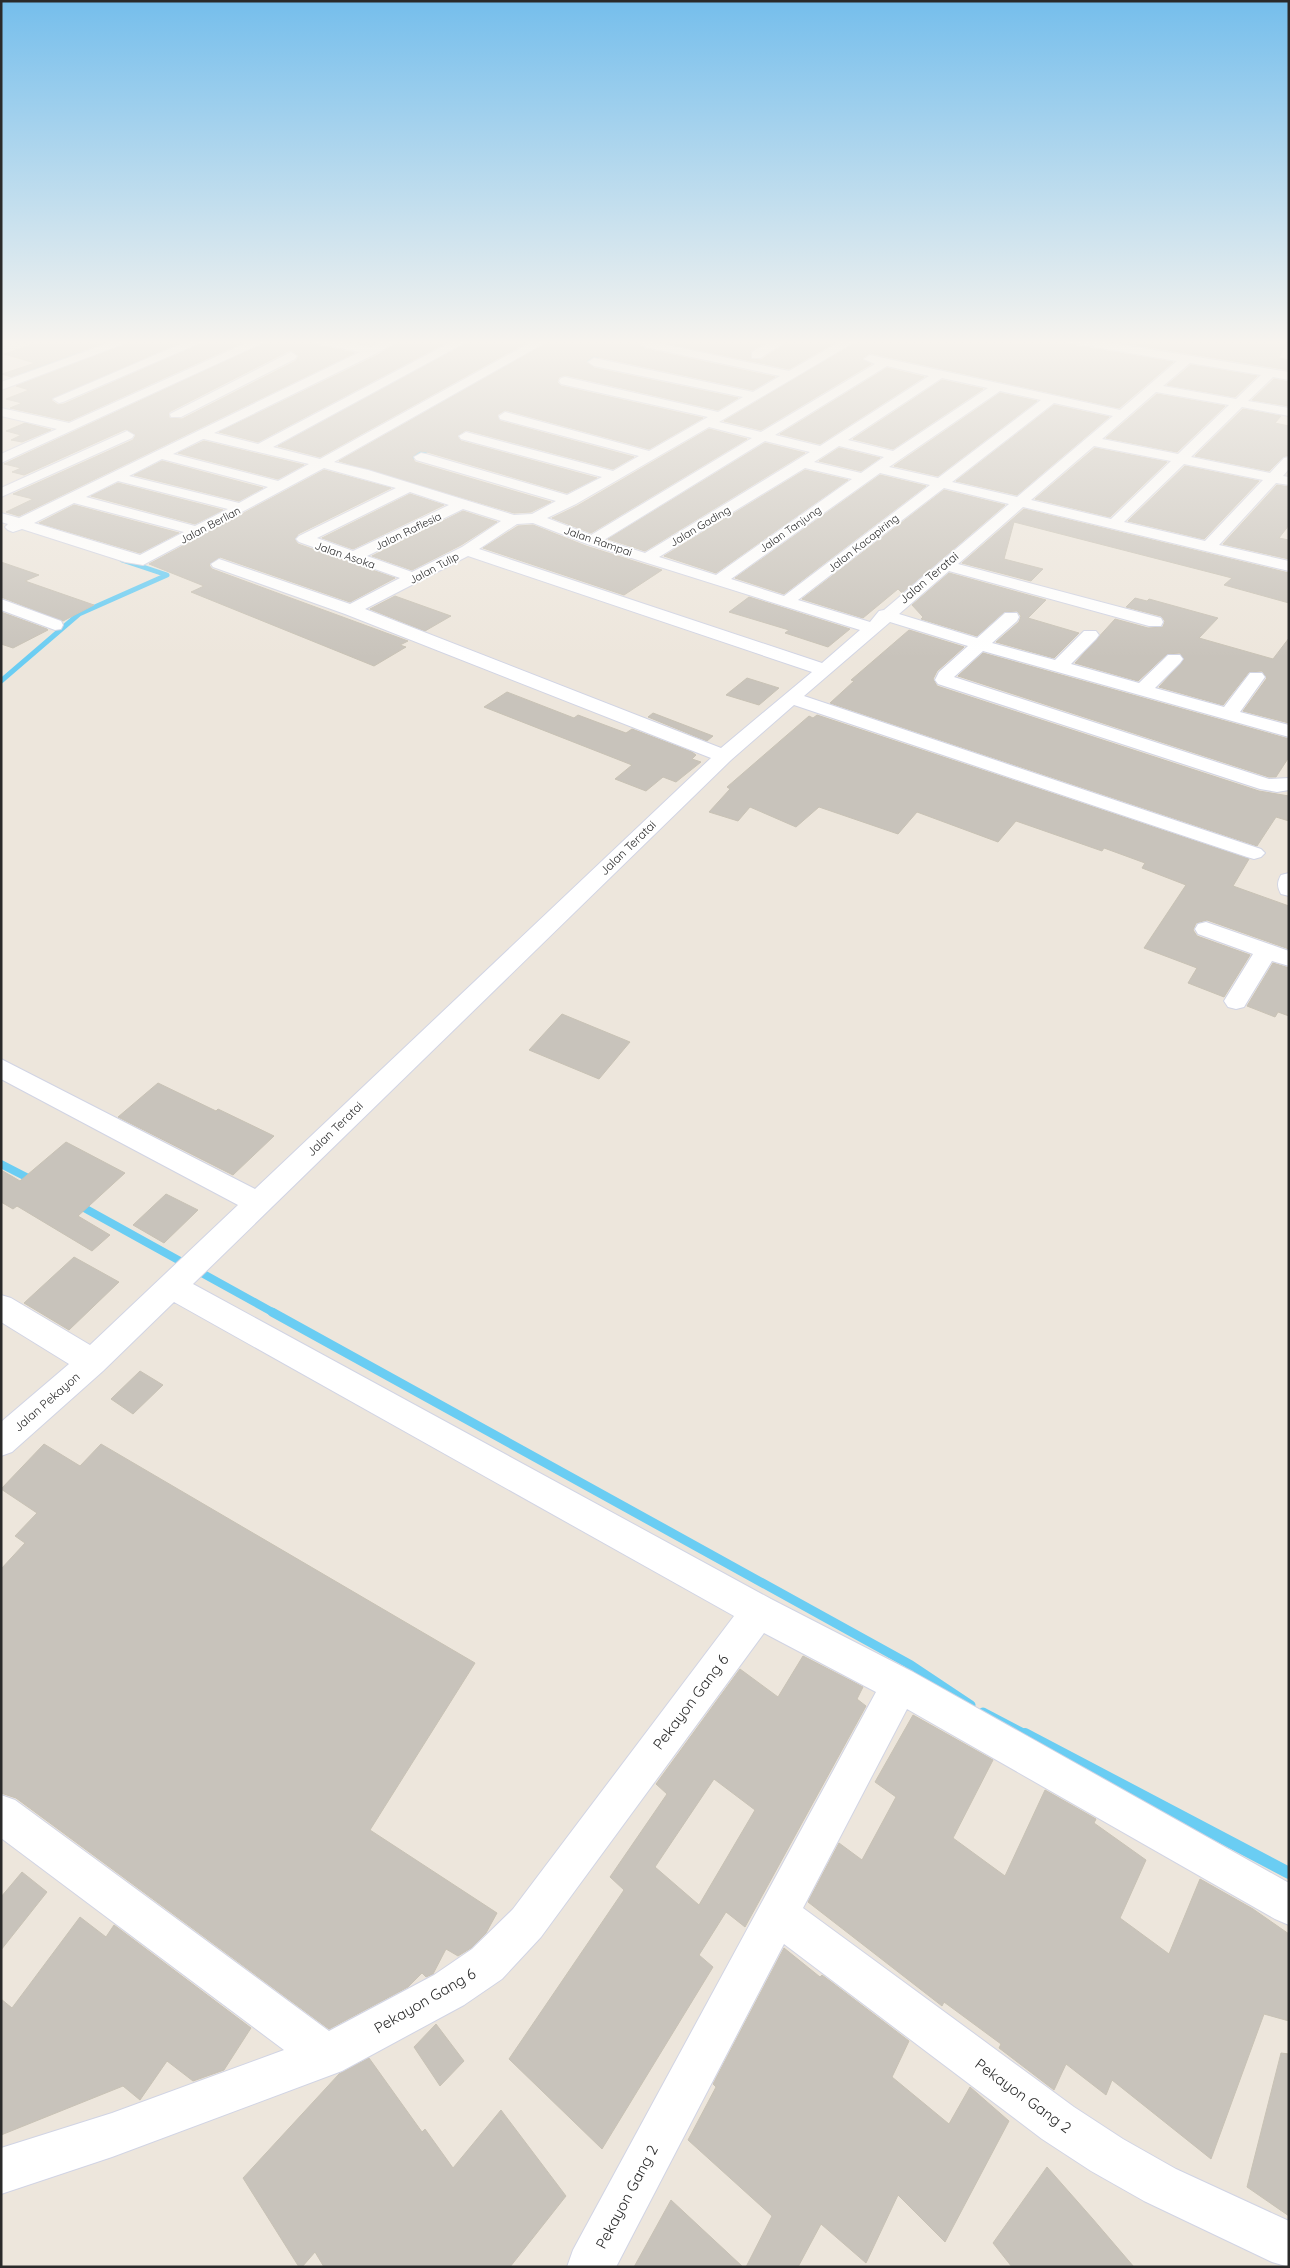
<svg xmlns="http://www.w3.org/2000/svg" width="1290" height="2268" font-family="Quicksand,sans-serif">
	<style>
		.lines { fill: none; stroke-linecap: round; stroke-linejoin: round }
		.stream-far4 { stroke: #6acdf3; stroke-width: 4 }
		.stream-far3 { stroke: #6acdf3; stroke-width: 5 }
		.stream-far2 { stroke: #6acdf3; stroke-width: 8 }
		.stream-far1 { stroke: #6acdf3; stroke-width: 9 }
		.stream { stroke: #6acdf3; stroke-width: 12 }
		.building { fill: #c8c3bb; stroke: #c8c2b5; fill-rule: evenodd }
		.minor-casing { stroke: #d1d4e4; stroke-width: 2 }
		.minor { fill: #fff; fill-rule: evenodd }
		.labels { text-anchor: middle; stroke-width: 4; stroke-linejoin: round; paint-order: stroke }
		.far-street-label { font-size: 11px; fill: #2a2a2a; stroke: #fff }
		.street-label { font-size: 12px; fill: #2a2a2a; stroke: #fff }
		.near-street-label { font-size: 15px; fill: #2a2a2a; stroke: #fff }
	</style>
	<rect width="100%" height="100%" fill="#ede6dc"/>
	<g class="lines">
		<!-- stream-far4 -->
		<path class="stream-far4" d="M579,366L626,340
			M21,375L80,354
			M404,461L432,448"/>
		<!-- stream-far3 -->
		<path class="stream-far3" d="M1,681L79,614L167,575L122,560"/>
		<!-- stream-far2 -->
		<path class="stream-far2" d="M1,1164L34,1181
			M77,1204L274,1313"/>
		<!-- stream-far1 -->
		<path class="stream-far1" d="M272,1312L911,1665L905,1677
			M911,1665L971,1705
			M983,1712L1027,1735"/>
		<!-- stream -->
		<path class="stream" d="M1025,1734L1289,1873"/>
	</g>
	<!-- building -->
	<path class="building" d="M46,340H111L11,377L2,374L35,363L4,354Z
		M136,340H185L51,400L58,405L64,404L209,340H248L69,421L10,408L22,403L6,399L29,390L16,386Z
		M271,340H307L315,345L354,353L19,516L6,512L33,499L13,494L133,440L136,435L126,429L24,475L12,472L21,468L4,464ZM290,350L299,356L296,361L182,419L169,418V412Z
		M402,340H451L258,442L219,432L378,355Z
		M472,340H531L320,457L278,446Z
		M552,340H601L626,344V340H640L639,344L645,349L775,377L753,390L594,356L586,361L594,368L738,398L718,410L565,375L559,377L557,382L561,386L703,418L649,449L505,410L497,415L500,421L634,457L613,469L466,430L457,436L461,441L597,478L567,493L427,452L420,451L412,457L415,462L551,502L531,512L514,513L339,461Z
		M770,340L751,350V359L761,360L791,340H839L789,369L656,341Z
		M860,340H1063L1071,345L1173,362L1119,408L870,353L862,358L871,364L761,430L724,421Z
		M1106,340H1288L1279,358L1289,360V370Z
		M1191,365L1257,376L1235,397L1167,385Z
		M887,368L924,377L820,444L780,434Z
		M1274,379L1289,382V406L1252,400Z
		M942,380L983,389L893,449L853,439Z
		M1000,393L1037,401L938,476L894,466Z
		M1157,394L1225,406L1177,452L1106,438Z
		M1054,405L1109,417L1017,495L956,481Z
		M1243,409L1281,416L1275,423L1289,426V455L1283,457L1269,471L1195,456Z
		M25,423L51,430L22,442L11,440L21,435L6,431Z
		M709,429L747,439L591,533L552,518L577,506Z
		M204,441L304,465L278,479L178,453Z
		M765,443L805,453L645,551L608,539Z
		M839,448L880,458L861,471L819,461Z
		M1095,448L1167,462L1110,517L1035,499Z
		M162,461L263,488L239,501L134,475Z
		M1185,466L1259,481L1204,539L1128,521Z
		M324,470L391,488L298,534L295,540L298,544L395,578L350,602L220,557L209,565L212,569L408,641L400,645L406,647L374,666L191,592L204,586L149,564Z
		M805,470L848,480L716,573L664,556Z
		M880,475L926,486L784,594L735,578Z
		M118,483L223,510L195,524L91,496Z
		M1277,485L1289,487V525L1279,538L1289,540V559L1223,544Z
		M944,490L1005,505L902,593L898,589L863,618L802,599Z
		M410,494L444,505L353,549L322,538Z
		M74,505L179,533L140,553L39,523Z
		M1024,509L1289,573V603L1224,585L1232,578L1014,522L1004,559L1043,569L1031,581L962,563Z
		M463,511L497,522L461,545L412,570L372,556Z
		M533,525L586,546L662,570L624,595L483,548L518,526Z
		M1,562L39,575L25,581L94,605L63,621L1,597Z
		M949,573L1046,600L1028,618L1079,633L1054,658L996,642L1019,622L1021,616L1017,611L1004,612L977,636L921,619L923,617L912,605Z
		M395,596L451,616L425,631L370,609Z
		M749,597L850,629L828,647L785,633L789,630L729,612Z
		M1135,598L1147,601L1149,599L1218,618L1199,638L1273,659L1289,638V723L1243,711L1267,678L1262,671L1249,672L1223,705L1159,687L1184,660L1180,653L1167,654L1138,681L1075,663L1115,619L1148,628L1163,627L1165,621L1161,616L1126,607Z
		M1,612L47,629L48,630L13,648L1,644Z
		M909,630L964,647L937,671L933,679L937,686L1259,791L1289,796V821L1276,817L1257,846L830,703L854,681L851,680Z
		M983,653L1289,739V757L1276,777H1269L958,676Z
		M747,678L779,688L759,705L726,695Z
		M507,692L574,718L578,715L626,733L632,729L692,752L696,755L692,759L701,762L676,782L663,777L646,791L615,779L632,765L484,707Z
		M653,713L713,736L707,741L648,717Z
		M817,715L1249,859L1233,886L1289,906V949L1207,920L1196,923L1193,930L1197,936L1250,955L1224,997L1188,983L1197,968L1144,948L1186,885L1142,868L1145,863L1104,848L1102,851L1016,821L998,842L917,812L898,834L819,807L796,827L750,807L738,821L709,812L730,789L727,787L809,716L813,718Z
		M1273,963L1289,968V1016L1278,1012L1275,1017L1247,1006Z
		M562,1014L630,1042L599,1079L529,1050Z
		M158,1083L216,1111L218,1109L274,1136L233,1175L118,1117Z
		M66,1142L125,1173L78,1216L110,1235L92,1251L17,1206L13,1209L1,1202V1170L20,1181Z
		M166,1194L198,1210L164,1243L133,1225Z
		M74,1257L119,1282L69,1330L24,1303Z
		M140,1371L163,1385L133,1414L111,1399Z
		M44,1444L80,1466L101,1444L475,1663L370,1830L497,1913L486,1933L471,1948L458,1956L446,1949L433,1974L426,1977L422,1973L408,1987L329,2029L16,1798L1,1793V1569L25,1543L15,1536L37,1513L1,1489Z
		M803,1656L863,1687L857,1699L866,1706L745,1927L726,1912L699,1955L713,1967L602,2149L509,2059L624,1890L610,1877L667,1794L656,1784L740,1669L778,1697ZM714,1779L755,1810L699,1905L655,1867Z
		M913,1715L993,1760L953,1838L1005,1876L1045,1790L1096,1819L1094,1823L1146,1860L1120,1918L1169,1954L1200,1879L1253,1909L1289,1934V2021L1264,2014L1211,2159L1112,2080L1106,2095L1066,2064L1054,2090L999,2048L1001,2044L944,2002L942,2006L808,1902L839,1843L862,1860L896,1797L875,1782Z
		M22,1872L47,1892L1,1950V1897Z
		M80,1917L106,1937L114,1925L251,2028L224,2070L193,2081L167,2061L140,2100L123,2086L1,2135V1999L12,2008Z
		M784,1948L820,1977L822,1975L909,2041L892,2077L949,2124L970,2087L1009,2121L945,2242L898,2195L866,2263L821,2224L798,2267H746L772,2216L688,2140L716,2087L713,2084Z
		M436,2024L464,2061L440,2086L414,2047Z
		M1281,2053L1289,2054V2216L1247,2187Z
		M369,2058L422,2132L425,2129L453,2168L501,2110L566,2196L510,2267H324L315,2252L302,2267H299L243,2178L339,2074Z
		M1047,2167L1092,2218L1134,2267H1012L993,2243Z
		M671,2200L743,2267H634Z"/>
	<g class="lines">
		<!-- minor casing -->
		<g class="minor-casing">
			<path id="minor" d="M117,340H134L1,390V382Z
				M190,340H207L63,402L59,403L53,399Z
				M253,340H269L1,463V454L57,429L1,416V408L69,423Z
				M309,340H334L371,347L384,340H400L377,353L214,433L258,444L455,340H470L273,447L320,459L535,340H550L334,462L368,470L514,515L532,514L556,501L416,460L414,457L421,453L426,454L567,495L602,477L461,439L459,436L466,432L613,471L639,456L500,419L499,416L505,412L649,451L708,417L561,384L559,381L561,378L565,377L718,412L743,397L594,366L588,362L594,358L753,392L780,376L645,347L640,343L642,340H654L653,342L789,371L843,340H858L719,422L761,432L875,364L864,359L870,355L1120,410L1177,361L1071,343L1065,340H1093L1289,372V380L1273,377L1248,401L1289,408V416L1242,407L1191,457L1270,473L1284,458L1289,457V469L1283,476L1289,477V485L1276,483L1219,545L1289,561V571L1023,507L958,564L1161,618L1163,622L1161,626H1149L949,571L899,614L977,638L1005,613H1017L1019,617L1017,621L992,643L1055,660L1084,631H1096L1099,635L1096,639L1071,664L1139,683L1168,655H1180L1183,659L1180,663L1155,688L1224,707L1250,673H1262L1265,677L1240,712L1289,725V737L983,651L954,677L1269,779L1289,778V790L1277,792L1260,789L938,684L935,680L939,672L968,646L890,622L804,696L1261,849L1265,853L1261,857L1254,859L1247,857L794,705L731,760L193,1284L771,1599L913,1672L1289,1883V1925L1275,1919L907,1709L803,1908L1074,2107L1123,2139L1176,2169L1289,2221V2267L1272,2262L1144,2201L1091,2171L1042,2139L784,1944L616,2267H567L573,2250L876,1692L764,1633L541,1937L502,1979L464,2005L342,2071L112,2157L1,2194V2148L112,2113L284,2050L1,1838V1795L15,1800L329,2031L434,1975L472,1949L513,1909L734,1616L174,1302L103,1371L12,1452L1,1456V1422L69,1364L1,1322V1295L11,1298L90,1345L238,1205L1,1079V1059L255,1189L711,758L345,614L213,567L211,564L219,559L225,561L350,604L400,578L299,542L296,539L299,536L396,488L324,468L143,565L125,562L22,529L13,532L8,530L5,527L8,524L1,522V513L19,518L360,352L315,343ZM1190,363L1261,375L1236,399L1163,386ZM887,366L929,376L820,446L775,435ZM942,378L988,388L893,451L848,440ZM1000,391L1041,400L938,478L889,467ZM1156,392L1229,405L1178,454L1102,439ZM1054,403L1113,416L1017,497L952,482ZM709,427L752,438L591,535L547,518L576,504ZM203,439H204L309,464L278,481L173,454ZM765,441L810,452L645,553L604,540ZM839,446L884,457L861,473L814,462ZM1094,446L1171,461L1111,519L1031,500ZM162,459L268,487L239,503L129,476ZM1184,464L1263,480L1205,541L1124,522ZM805,468L852,479L716,575L659,557ZM880,473L930,485L784,596L731,579ZM118,481L228,509L195,526L86,497ZM944,488L1009,504L884,610L879,611L870,622L798,600ZM410,492L449,505L353,551L317,538ZM74,503L184,532L140,555L34,523ZM463,509L501,521L462,547L412,572L367,556ZM533,523L587,544L860,630L822,663L479,549L517,524ZM468,556L812,672L721,748L365,609Z
				M774,340H789L760,358H752V352Z
				M291,352L297,356L295,359L181,417H171L170,414Z
				M127,431L134,435L132,438L1,497V488Z
				M1,599L61,621L63,625L61,629L55,630L1,610Z
				M1289,873V896L1281,894C1277,887 1277,882 1281,875Z
				M1206,922L1289,951V966L1272,961L1244,1007L1236,1009L1228,1007L1224,1001L1253,954L1198,934L1195,929L1198,924Z"/>
		</g>
		<!-- minor -->
		<use href="#minor" class="minor"/>
	</g>
	<!-- sky -->
	<linearGradient id="sky" x2="0" y2="1"><stop stop-color="#75beec"/><stop offset="0.52" stop-color="#f7f4ef"/><stop offset="1" stop-color="#f7f4ef" stop-opacity="0"/></linearGradient>
	<rect width="1290" height="658" fill="url(#sky)"/>
	<g class="labels">
		<!-- far-street labels -->
		<g class="far-street-label">
			<text transform="translate(210 525) rotate(-28)" y="4">Jalan Berlian</text>
			<text transform="translate(700 526) rotate(-31)" y="4">Jalan Gading</text>
			<text transform="translate(790 529) rotate(-35)" y="4">Jalan Tanjung</text>
			<text transform="translate(408 531) rotate(-26)" y="4">Jalan Raflesia</text>
			<text transform="translate(598 541) rotate(19)" y="4">Jalan Rampai</text>
			<text transform="translate(863 543) rotate(-38)" y="4">Jalan Kacapiring</text>
			<text transform="translate(345 555) rotate(19)" y="4">Jalan Asoka</text>
			<text transform="translate(434 568) rotate(-28)" y="4">Jalan Tulip</text>
		</g>
		<!-- street labels -->
		<g class="street-label">
			<text transform="translate(929 578) rotate(-40)" y="4">Jalan Teratai</text>
			<text transform="translate(628 848) rotate(-44)" y="4">Jalan Teratai</text>
			<text transform="translate(335 1129) rotate(-44)" y="4">Jalan Teratai</text>
			<text transform="translate(47 1402) rotate(-41)" y="4">Jalan Pekayon</text>
		</g>
		<!-- near-street labels -->
		<g class="near-street-label">
			<text transform="translate(691 1702) rotate(-53)" y="5">Pekayon Gang 6</text>
			<text transform="translate(425 2001) rotate(-30)" y="5">Pekayon Gang 6</text>
			<text transform="translate(1023 2096) rotate(36)" y="5">Pekayon Gang 2</text>
			<text transform="translate(627 2197) rotate(-62)" y="5">Pekayon Gang 2</text>
		</g>
	</g>
	<!-- border -->
	<rect width="1290" height="2268" fill="none" stroke="#2a2a2a" stroke-width="5"/>
</svg>
